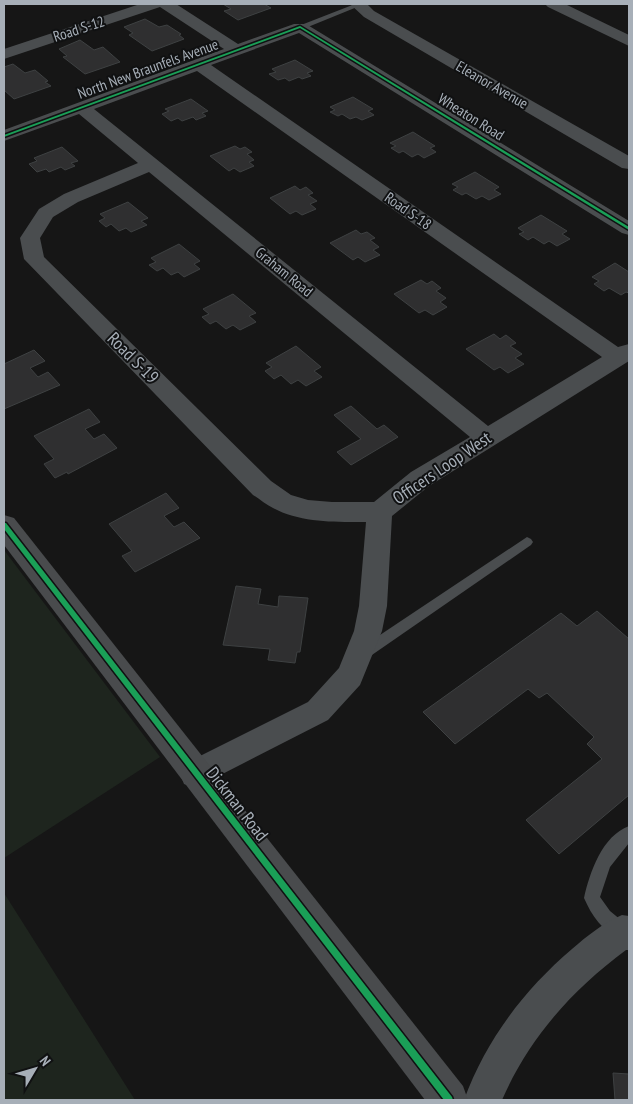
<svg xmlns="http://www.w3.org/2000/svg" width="633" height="1104" font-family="'PT Sans Narrow',sans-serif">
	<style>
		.green { fill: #1e251e }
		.building { fill: #2f2f30; stroke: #3e4142 }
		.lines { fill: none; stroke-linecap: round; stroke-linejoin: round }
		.lane { fill: #4a4d4f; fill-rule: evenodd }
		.street { fill: #4a4d4f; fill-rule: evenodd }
		.secondary { fill: #494b4d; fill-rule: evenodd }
		.cycleway-casing { stroke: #101112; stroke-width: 3 }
		.cycleway { fill: #1a9f57; fill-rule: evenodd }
		.labels { text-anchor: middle; stroke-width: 4; stroke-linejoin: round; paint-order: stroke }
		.far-street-label { font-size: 15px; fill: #a7afb8; stroke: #101112 }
		.street-label { font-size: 18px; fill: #a7afb8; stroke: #101112 }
	</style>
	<rect width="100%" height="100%" fill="#161616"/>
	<!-- green -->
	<path class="green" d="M4,550L160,757L4,858Z
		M4,893L135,1100H4Z"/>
	<!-- building -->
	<path class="building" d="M223,4H264L271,8L238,20L224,11L231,9Z
		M145,19L159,27L167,25L181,34L179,35L184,39L152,51L129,35L133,33L124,27Z
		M80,40L94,50L103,47L120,62L85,74L63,57L67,56L59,49Z
		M295,60L313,71L307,73L311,76L302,79L299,77L289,81L285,78L278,80L269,74L276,72L272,69Z
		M13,64L25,73L35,70L48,81L45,82L51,86L14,99L4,90V67Z
		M353,97L373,109L368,111L374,115L362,120L356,117L350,119L342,114L338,116L330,112L335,110L330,107Z
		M191,99L208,111L202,113L206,116L196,120L193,117L182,121L178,118L171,121L162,114L169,111L165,109Z
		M413,132L435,146L430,148L436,152L424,158L418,154L412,157L403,151L399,153L391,148L396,146L390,143Z
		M235,146L240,149L245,147L252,152L247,154L254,160L249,162L254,166L240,172L234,168L229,171L210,156Z
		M62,147L78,161L71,163L75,166L65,170L61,167L49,172L46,169L37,172L29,164L37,161L34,158Z
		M475,172L499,187L494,190L501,194L489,200L482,196L476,199L466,193L462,195L453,190L458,187L452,184Z
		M295,186L300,190L306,187L313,193L308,195L317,201L310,204L316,209L302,215L296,211L290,214L270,198Z
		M128,202L148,218L141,221L147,225L131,232L126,228L119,231L111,224L106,227L99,221L105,218L100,214Z
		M541,215L567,231L562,234L570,239L557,246L549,241L544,244L533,237L528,240L519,234L524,232L518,228Z
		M356,230L361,234L367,232L375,238L370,240L379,247L373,250L380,255L365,262L358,257L353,260L330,243Z
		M179,244L200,261L194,264L200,269L184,277L178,272L171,275L163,268L157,271L149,265L156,262L151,258Z
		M615,263L629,272V293L626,292L621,295L609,288L604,291L594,284L599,281L592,277Z
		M421,280L427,284L432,281L441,288L436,291L446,298L440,302L447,307L433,315L425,310L419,313L394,294Z
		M233,294L256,313L249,316L256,322L240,330L233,325L226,329L216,321L210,324L202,317L209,314L203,309Z
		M494,334L500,339L506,335L516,343L510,346L522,354L515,358L524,364L508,373L500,367L494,370L466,349Z
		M296,346L321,367L314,371L322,377L306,386L298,380L291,384L281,375L274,379L265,371L272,367L266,363Z
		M34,350L45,361L30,368L38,377L48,372L60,385L4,409V364Z
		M351,406L377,429L384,425L398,437L351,465L337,452L361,439L334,415Z
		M89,409L100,422L85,429L94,439L104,434L117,448L68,474L67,472L55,478L44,464L54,459L34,436Z
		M166,493L179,508L164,516L174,527L184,522L200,538L135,572L122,556L132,551L109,524Z
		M236,586L261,589L258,604L278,607L279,596L308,598L300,652H297L295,663L268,660L270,649L223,645Z
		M597,611L629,639V795L559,854L526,820L602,759L587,744L594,737L547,693L539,698L528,689L455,744L423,712L561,613L577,626Z
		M613,1073L629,1074V1100H615Z"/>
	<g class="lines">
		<!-- lane -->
		<path class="lane" d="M355,4L362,5L303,29L296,27Z
			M527,537L531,539L533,542L531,545L369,657L364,659L359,657L357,653L359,649Z
			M629,826V843L610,867L600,897L610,911L627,925L629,931L627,937L621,939C602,931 592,916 584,898C590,872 602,836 629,826Z"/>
		<!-- street -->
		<path class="street" d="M140,4H176L238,44L294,24H306L629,221V235L622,233L299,33L211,65L618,347L629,344V361L429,486L392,516L387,606L382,631L360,685L328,720L195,788L184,784L180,774L184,764L308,702L339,668L354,631L359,606L366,522C335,522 301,523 273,508C266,505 260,499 253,495L24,259L20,238L39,209L64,194L138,163L79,114L4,141V130L224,49L160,7L4,59V49ZM197,71L602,357L488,426L94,109ZM149,172L470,437L411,472L374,502H332L308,500L291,495L271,481L44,257L40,238L53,217L78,202Z
			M350,4H367L374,11L629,156V169L622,168L364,17Z
			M545,4H565L629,35V46L548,7Z
			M622,915L629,916V950H626C572,990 529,1038 502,1100H464C486,1040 524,990 572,949C587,936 603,923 622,915Z"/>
		<!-- secondary -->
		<path class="secondary" d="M4,515L14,518L463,1086L468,1100H425L4,545Z"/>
		<!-- cycleway casing -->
		<g class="cycleway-casing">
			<path id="cycleway" d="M300,26L629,227V230L300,28L4,137V135Z
				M4,523H6L452,1097L453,1100H444L4,529Z"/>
		</g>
		<!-- cycleway -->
		<use href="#cycleway" class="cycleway"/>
	</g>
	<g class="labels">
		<!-- far-street labels -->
		<g class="far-street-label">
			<text transform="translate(79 29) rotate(-18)" y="5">Road S-12</text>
			<text transform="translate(148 69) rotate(-20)" y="5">North New Braunfels Avenue</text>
			<text transform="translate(492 85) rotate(30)" y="5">Eleanor Avenue</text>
			<text transform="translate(471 117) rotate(32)" y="5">Wheaton Road</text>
			<text transform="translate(408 211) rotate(35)" y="5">Road S-18</text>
			<text transform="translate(284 272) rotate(39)" y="5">Graham Road</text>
		</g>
		<!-- street labels -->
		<g class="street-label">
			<text transform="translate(133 358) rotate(45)" y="6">Road S-19</text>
			<text transform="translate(442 468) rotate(-34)" y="6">Officers Loop West</text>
			<text transform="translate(237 804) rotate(52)" y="6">Dickman Road</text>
		</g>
	</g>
	<!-- border -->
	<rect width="633" height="1104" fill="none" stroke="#a7afb8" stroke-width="10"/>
	<!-- north arrow -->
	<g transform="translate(35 1069) rotate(52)" stroke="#101112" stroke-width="4" paint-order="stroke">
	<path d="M0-4L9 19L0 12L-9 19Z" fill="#a7afb8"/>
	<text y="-8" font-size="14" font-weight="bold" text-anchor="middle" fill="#a7afb8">N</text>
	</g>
</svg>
